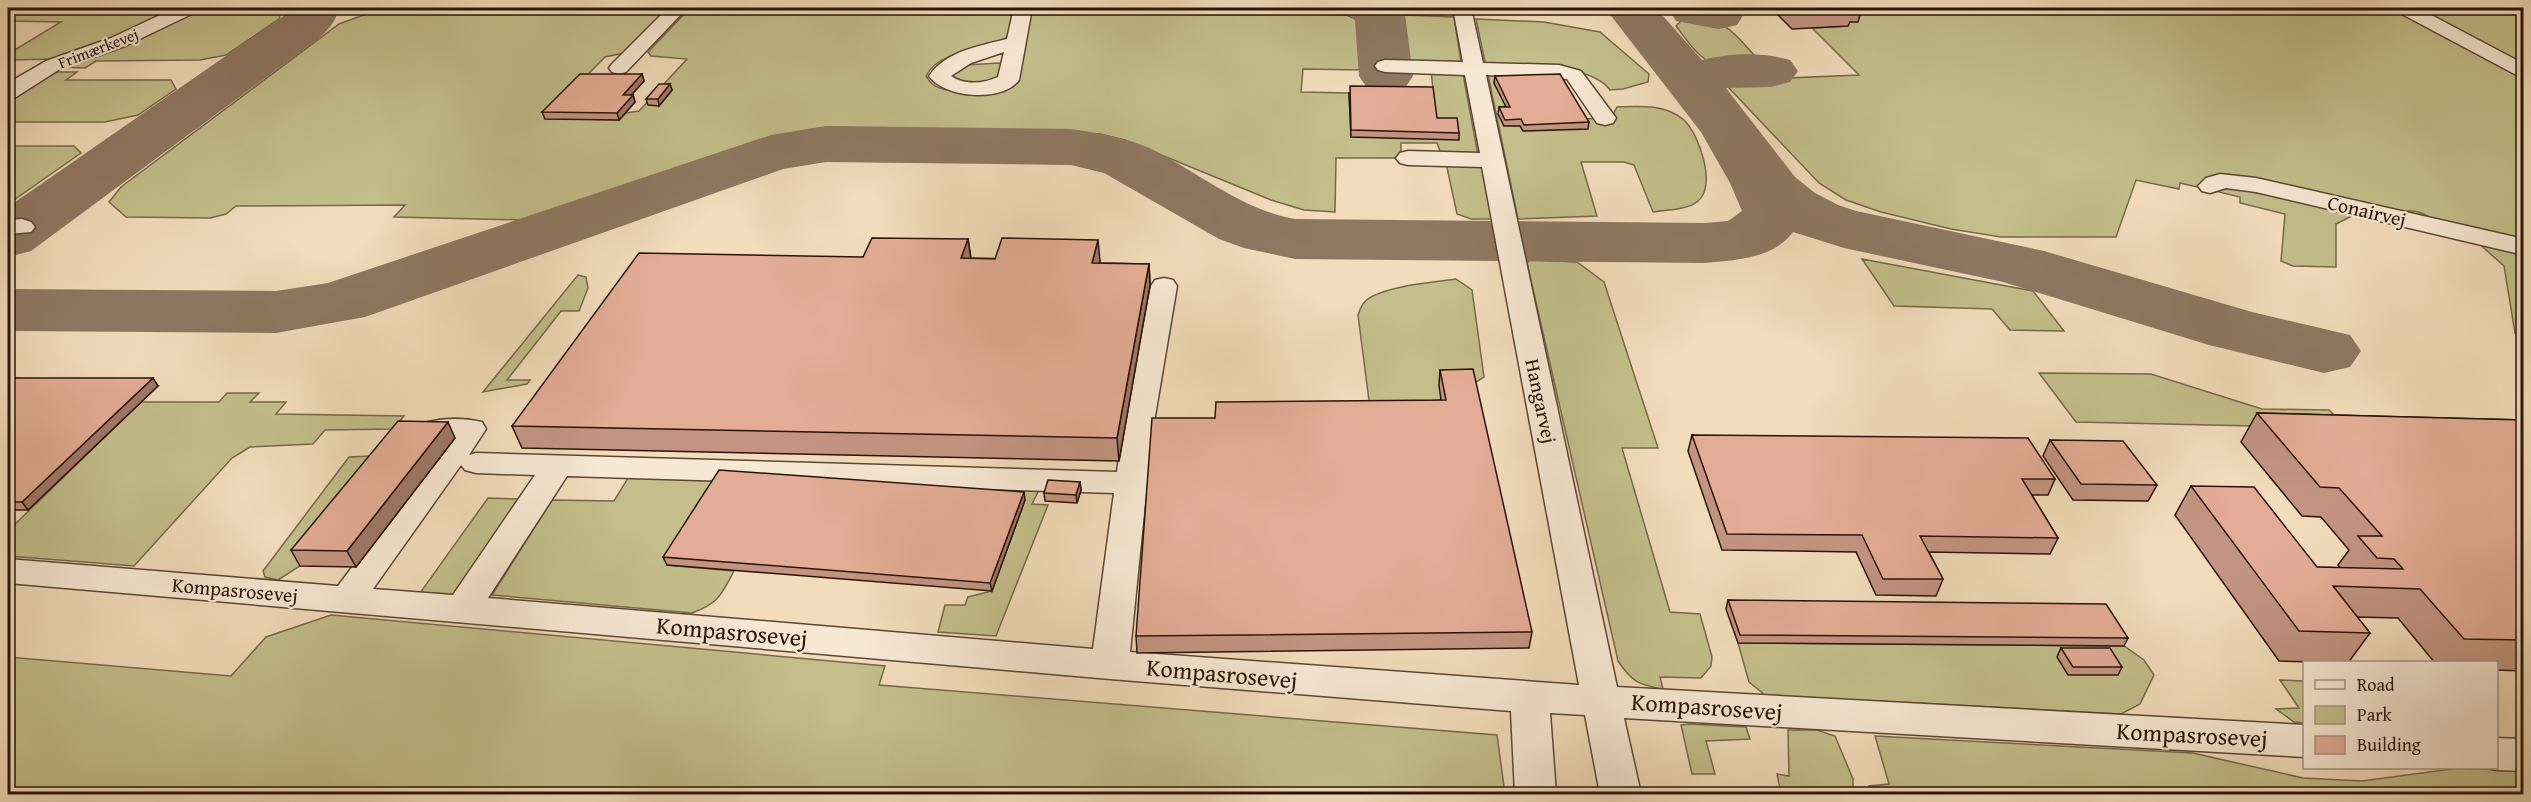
<svg xmlns="http://www.w3.org/2000/svg" width="2531" height="802" font-family="'Gentium Book Plus',serif">
	<style>
		.green { fill: #c3be8b; stroke: #76694a; stroke-width: 1.5 }
		.lines { fill: none; stroke-linecap: round; stroke-linejoin: round }
		.taxiway { fill: #8e7862; fill-rule: evenodd }
		.minor-casing { stroke: #5b4635; stroke-width: 3 }
		.minor { fill: #f7e8d3; fill-rule: evenodd }
		.wall { fill: #c39481; stroke: #291408; stroke-width: 1.5 }
		.shaded-wall { fill: #9f7869; stroke: #291408; stroke-width: 1.5 }
		.building { fill: #e3ac96; stroke: #291408; stroke-width: 1.5 }
		.labels { text-anchor: middle; stroke-width: 4.5; stroke-linejoin: round; paint-order: stroke }
		.far-street-label { font-size: 16px; fill: #291408; stroke: #f7e8d3 }
		.street-label { font-size: 20px; fill: #291408; stroke: #f7e8d3 }
		.near-street-label { font-size: 24px; fill: #291408; stroke: #f7e8d3 }
	</style>
	<rect width="100%" height="100%" fill="#f2dcbb"/>
	<filter id="stains"><feTurbulence type="fractalNoise" baseFrequency=".00333" numOctaves="4"/><feColorMatrix values="0 0 0 0 .2 0 0 0 0 .09 0 0 0 0 .02 0 0 0 .5 -.17"/></filter>
	<radialGradient id="worn" r=".72"><stop offset=".6" stop-color="#630" stop-opacity="0"/><stop offset="1" stop-color="#630" stop-opacity=".3"/></radialGradient>
	<!-- green -->
	<path class="green" d="M8,8H181L145,27L56,59L8,60V54L61,22L8,21Z
		M195,8H279L281,12L279,19L226,55L200,60L96,61L85,68L58,67L165,23Z
		M383,8H667L668,10L624,53L605,57L545,118L619,120L626,113L639,111L687,59L651,56L648,52L688,10L695,8L1013,9L1008,36L1002,41C978,49 938,52 926,76C930,82 933,86 940,88C956,94 999,93 1014,85L1032,9L1346,15L1356,19L1363,70L1303,69L1301,92L1349,93L1351,137L1437,125L1431,71L1463,74L1478,155L1441,154L1437,143H1401V158H1336L1335,212L1304,210L1271,200L1125,140L1100,134L825,128L772,137L526,220L394,217L405,205L236,206L226,214L210,218L126,217L109,202L121,187L339,24Z
		M1842,8H2398L2523,78V243L2434,221C2422,210 2409,208 2394,214L2220,177H2208L2197,187L2180,183L2179,189L2136,180L2116,237H2001L1951,229L1881,212L1846,200L1819,183L1729,88L1731,83L1739,80L1859,75L1812,28L1847,26Z
		M2415,8H2523V67Z
		M1404,15L1454,17L1461,62L1410,64Z
		M1693,18C1725,18 1735,34 1755,56L1757,61C1742,69 1713,68 1701,56C1691,48 1684,36 1676,26L1682,20Z
		M1476,19L1544,22L1600,32L1649,74L1648,82L1623,89L1610,90C1590,63 1521,66 1491,64L1485,62Z
		M999,63L1006,65L997,79L973,83L954,80L951,73L966,65Z
		M50,72H77L66,80H171L176,89L138,115L105,122H8V97Z
		M1501,72L1582,119L1611,118L1617,107C1640,106 1665,104 1684,120C1699,134 1717,186 1698,201C1688,210 1666,210 1653,212L1634,165L1624,162H1581L1597,216L1518,219L1488,75Z
		M8,146H74L81,153L8,204Z
		M1446,163L1482,166L1492,219H1471L1457,214Z
		M2228,185L2356,214L2336,224V267L2293,266L2281,261L2285,214L2240,203V197L2219,192Z
		M2476,241L2523,252V334L2515,333L2504,266Z
		M1862,259L2033,291L2064,331L2010,330L1992,309L1894,306Z
		M1530,260L1577,262L1604,282L1658,448H1622L1670,612L1700,614L1712,657L1711,666L1701,678L1660,677L1663,689C1639,685 1632,682 1618,661L1527,263Z
		M578,275L586,277L588,288L579,311H561L507,380H530L527,384L483,392Z
		M1456,279L1472,290L1484,377L1471,385L1444,415L1371,416L1358,315C1361,307 1363,301 1371,297C1393,285 1431,283 1456,279Z
		M2039,373L2151,374L2262,409L2329,410L2347,428L2076,422Z
		M227,393H259L250,402H286L276,414L404,416L393,429L325,430L313,444L250,447L232,458L134,566L8,556V531L141,402H219Z
		M390,455L300,566L278,580L265,577L263,571L349,457Z
		M643,473L722,478L667,565L734,571C721,595 719,603 692,613L492,595L552,500L614,501L628,478Z
		M1022,490H1039L1032,504L1048,505L996,636L938,632L945,605H965L968,597L992,591L995,498Z
		M488,498L519,499L453,595L420,593Z
		M331,615L885,666L879,685L1497,735L1505,794H8V657L231,676L266,637Z
		M1738,643L2124,646L2144,660L2154,675L2140,704L2121,714L1765,695L1749,682Z
		M2280,680L2304,681V723L2294,722L2276,709L2299,708Z
		M1689,724L1746,727L1750,739L1706,741L1715,774H1692L1681,725Z
		M1788,730H1817L1835,736L1853,779V794H1781L1777,774L1789,776Z
		M1875,736L2193,753L2303,778L2362,781L2459,768L2524,771L2523,794H1870L1869,786L1889,784Z"/>
	<g class="lines">
		<!-- taxiway -->
		<path class="taxiway" d="M290,8H338C338,20 327,31 318,39L31,251L8,257V207L282,17L289,11Z
			M1344,8H1400L1405,14L1413,76L1405,88L1386,92L1367,88L1359,76L1355,21Z
			M1605,8H1656L1702,60C1731,53 1761,52 1790,60L1798,71L1790,82L1771,87L1726,88L1795,177L1815,193L1838,205L1856,211L2044,251L2252,312L2350,335L2361,351L2350,367L2324,373L2209,345L2003,282L1844,248L1793,232C1773,259 1735,260 1705,263L1295,259L1244,248L1219,239L1104,173L1071,165L826,162L783,169L365,317L276,333L8,331V289L276,291L328,283L771,135L826,126L1071,129C1097,133 1123,137 1147,147C1196,170 1241,210 1295,219L1705,223L1728,221L1742,211L1730,183L1701,132Z
			M1671,8H1739L1744,14L1737,25L1719,29L1676,21L1669,10Z"/>
		<!-- minor casing -->
		<g class="minor-casing">
			<path id="minor" d="M175,8H198L196,12L125,46L60,69L16,97L8,98V83L46,61L111,38Z
				M668,8H687L626,72L619,74L612,72L609,68L612,64Z
				M1014,8H1032L1019,80C1002,103 944,98 929,76C946,51 979,46 1007,39ZM1004,52L998,77C983,84 964,85 951,76L971,63Z
				M1453,8H1471L1483,63L1559,65L1581,71L1616,118L1613,123L1605,125L1597,123L1567,79L1486,75L1617,687L2304,725V757L1624,718L1641,794H1600L1585,715L1550,713L1556,794H1515L1511,711L1110,679L8,583V559L338,586L448,439L428,436L424,429L428,422C445,418 465,418 482,422L486,429L469,455L476,453L1117,472L1122,434L1151,286L1155,280L1164,278L1173,280L1177,286L1152,434L1130,652L1579,685L1482,167L1408,165L1400,163L1396,158L1400,153L1408,151L1480,153L1465,75L1385,72L1378,70L1375,66L1378,62L1385,60L1463,62ZM461,465L465,470L476,473L535,475L453,595L373,589ZM567,476L1114,493L1093,649L488,598Z
				M2396,8H2418L2524,64V79L2398,12Z
				M2220,174L2256,178L2524,239V255L2256,192L2226,188L2210,193L2202,191L2198,186L2206,178Z
				M22,219L31,222L35,227L31,232L8,234V220Z
				M2496,738L2524,739V771L2496,770L2488,768H2496Z"/>
		</g>
		<!-- minor -->
		<use href="#minor" class="minor"/>
	</g>
	<!-- wall -->
	<path class="wall" d="M1771,8H1862L1858,22H1850L1848,26L1792,29Z
		M642,74L644,81L631,95H633L635,102L619,120L545,119L542,112Z
		M1495,76L1589,122L1588,129L1523,131L1520,126H1504L1498,114L1499,107H1506L1494,83Z
		M670,84L672,90L659,106L648,105L646,99Z
		M1349,93L1437,118L1459,133V140L1351,137Z
		M968,239L971,258L1100,261L1099,263L1149,264L1150,285L1119,461L522,448L512,426L863,257Z
		M1440,370L1532,632L1529,648L1137,653L1136,636L1215,418L1441,400L1439,385Z
		M8,378L158,386L28,510H8Z
		M2257,413L2523,420V671L2496,670V663H2435L2398,618L2357,617L2370,633L2348,663L2279,661L2175,515L2191,486L2317,567L2340,568L2338,565L2349,550L2321,517L2302,516L2241,442Z
		M1692,435L2055,479L2048,495H2032L2058,538L2050,554L1929,552L1943,579L1936,596L1876,595L1856,552L1722,550L1688,451Z
		M455,438L356,567L300,566L291,550Z
		M2050,440L2157,485L2148,501L2073,500L2043,456Z
		M1080,482L1081,490L1077,503L1045,501L1044,493Z
		M1025,500L992,591L667,565L663,557Z
		M1728,600L2128,638L2124,646L1738,643L1726,609Z
		M2061,648L2122,667L2118,675H2068L2057,657Z"/>
	<!-- shaded-wall -->
	<path class="shaded-wall" d="M642,74L644,81L625,102L623,95Z
		M670,84L672,90L659,106L658,99Z
		M633,95L635,102L619,120L617,113Z
		M968,239L971,260L961,258Z
		M1098,240L1100,261L1094,284L1092,263Z
		M1149,264L1150,285L1119,461L1117,438Z
		M153,378L158,386L28,510L22,502Z
		M448,422L455,438L356,567L347,551Z
		M1080,482L1081,490L1077,503L1076,495Z
		M1024,492L1025,500L992,591L990,583Z"/>
	<!-- building -->
	<path class="building" d="M1793,8H1852L1853,9L1797,11Z
		M580,74H642L623,95H633L617,113L542,112Z
		M1560,74L1589,122L1524,125L1521,119L1505,120L1499,107H1510L1495,76Z
		M659,84H670L658,99H646Z
		M1350,86L1433,87L1437,118H1457L1459,133L1351,130Z
		M872,238L968,239L961,258L995,259L1002,238L1098,240L1092,263L1149,264L1117,438L512,426L639,253L863,257Z
		M1473,369L1532,632L1136,636L1152,418H1215L1216,402L1446,400L1440,370Z
		M8,378H153L22,502H8Z
		M2257,413L2523,420V640L2464,639L2420,589L2333,586L2370,633L2299,631L2191,486L2254,487L2317,567L2403,569L2394,559L2377,558L2358,536H2382L2339,488L2320,487Z
		M398,421L448,422L347,551L291,550Z
		M1692,435L2028,438L2055,479H2022L2058,538L1920,536L1943,579H1883L1862,535L1727,534Z
		M2050,440L2123,441L2157,485L2081,484Z
		M719,470L1024,492L990,583L663,557Z
		M1048,480L1080,482L1076,495L1044,493Z
		M1728,600L2106,604L2128,638L1740,635Z
		M2061,648H2110L2122,667H2073Z"/>
	<g class="labels">
		<!-- far-street labels -->
		<g class="far-street-label">
			<text transform="translate(98 48) rotate(-21)" y="6">Frimærkevej</text>
		</g>
		<!-- street labels -->
		<g class="street-label">
			<text transform="translate(2367 211) rotate(13)" y="7">Conairvej</text>
			<text transform="translate(1541 401) rotate(78)" y="7">Hangarvej</text>
			<text transform="translate(235 590) rotate(5)" y="7">Kompasrosevej</text>
		</g>
		<!-- near-street labels -->
		<g class="near-street-label">
			<text transform="translate(732 632) rotate(5)" y="8">Kompasrosevej</text>
			<text transform="translate(1222 674) rotate(5)" y="8">Kompasrosevej</text>
			<text transform="translate(1707 707) rotate(4)" y="8">Kompasrosevej</text>
			<text transform="translate(2192 735) rotate(3)" y="8">Kompasrosevej</text>
		</g>
	</g>
	<!-- margin -->
	<rect width="2531" height="802" fill="none" stroke="#f2dcbb" stroke-width="30"/>
	<rect x="9" y="9" width="2513" height="784" fill="none" stroke="#291408" stroke-width="3"/>
	<rect x="15" y="15" width="2501" height="772" fill="none" stroke="#291408" stroke-width="1.5"/>
	<!-- legend -->
	<rect x="2303" y="661" width="195" height="108" fill="#f7e8d3" stroke="#a59382" stroke-width="1.5"/>
	<rect x="2315" y="680" width="30" height="9" fill="#f7e8d3" stroke="#a59382" stroke-width="1.5"/>
	<text x="2357" y="691" font-size="18" fill="#291408">Road</text>
	<rect x="2315" y="706" width="30" height="18" fill="#c3be8b" stroke="#a59382" stroke-width="1.5"/>
	<text x="2357" y="721" font-size="18" fill="#291408">Park</text>
	<rect x="2315" y="736" width="30" height="18" fill="#e3ac96" stroke="#a59382" stroke-width="1.5"/>
	<text x="2357" y="751" font-size="18" fill="#291408">Building</text>
	<rect width="100%" height="100%" filter="url(#stains)"/>
	<rect width="100%" height="100%" fill="url(#worn)"/>
</svg>
